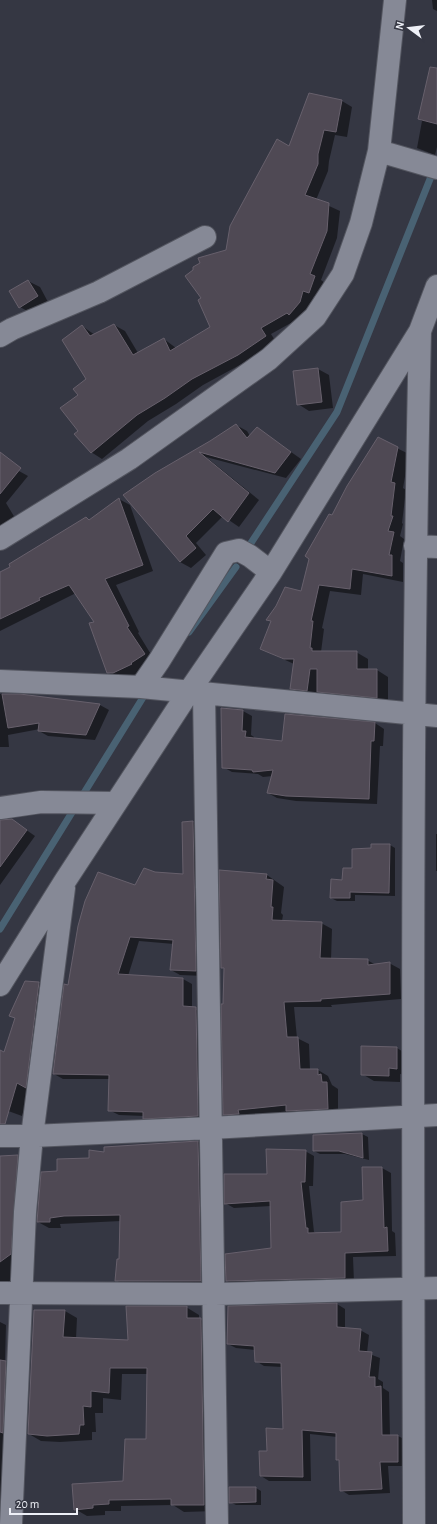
<svg xmlns="http://www.w3.org/2000/svg" width="437" height="1524" font-family="'Alegreya Sans',sans-serif">
	<style>
		.shadow { fill: #0007 }
		.lines { fill: none; stroke-linecap: round; stroke-linejoin: round }
		.stream { stroke: #496273; stroke-width: 7 }
		.building { fill: #4f4954; stroke: #67606c }
		.street-casing { stroke: #53555f; stroke-width: 24 }
		.street { stroke: #868996; stroke-width: 22 }
	</style>
	<rect width="100%" height="100%" fill="#353743"/>
	<!-- shadow -->
	<path class="shadow" d="M432,0H437V11L433,9Z
		M437,77V147L435,155L417,148L422,121L419,119Z
		M342,101L352,107L347,137L335,135L329,161L328,171L316,200L340,211L337,238L321,280L325,283L320,298L314,296L311,309L298,319L271,334L276,342L249,360L203,385L176,404L148,421L102,459L91,452L79,431L88,380L82,326L95,335L114,325L125,331L138,353L164,339L176,348L211,328L202,299L226,251L289,147Z
		M28,281L40,287L48,302L31,313L20,307Z
		M318,369L329,375L333,408L309,411L298,404L294,372Z
		M236,425L247,431L250,436L257,428L301,459L286,478L206,457L259,500L239,527L223,516L196,543L206,555L191,568L180,562L125,495Z
		M378,439L409,454L403,488L406,490L402,523L403,524L400,536L404,539L400,561L403,563V582L363,574L361,595L330,591L322,628L324,629L321,652H356L368,659V670H377L388,677V703L329,698L318,692V697L303,695L291,689L294,664L261,649L272,622L268,619L301,592L332,517Z
		M19,471L28,476L6,503L18,523L0,536V474Z
		M119,499L130,505L153,571L116,585L139,632L138,633L155,661L142,671L125,679H119L107,672L96,622L76,593L0,631V574L86,518L90,520Z
		M0,694L100,705L109,710L95,740L48,736L39,731L40,729L8,735L9,747H0Z
		M222,709L243,711L252,716L251,735L254,737V739L283,742L375,723L384,729L383,746H380L377,804L296,801L277,798L268,793L273,776L263,777L258,774L232,772L223,767Z
		M0,820H12L35,836L0,885Z
		M193,822L202,828L205,976L180,975L171,970L174,944L139,941L128,976L183,979L192,984V1008L205,1014L207,1121L153,1123L144,1116L119,1115L109,1110L110,1079H63L54,1074L68,986L135,887L155,873L184,875L183,823Z
		M436,834H437V871H436Z
		M390,845L395,848V896L355,895V901H337L331,898L343,881L372,849Z
		M267,875L284,887L281,913L283,915L282,921L321,923L332,929L331,960H367L376,965L389,963L400,969L401,999L331,1005L332,1007H294L297,1038L309,1044L310,1070H318L328,1076L332,1085L338,1089V1114L298,1117L290,1112L249,1116L235,1120L224,1114L225,969L222,968Z
		M26,982L39,983L51,990L30,1089L22,1116L0,1108V1051L5,1053Z
		M397,1048L408,1055V1075L400,1074V1082L374,1081L362,1074Z
		M362,1134L368,1137L369,1160L345,1154H320L314,1151V1136Z
		M198,1142L209,1148L211,1287H127L116,1280L120,1260L121,1221L60,1224L61,1228H49L38,1222L58,1172L104,1153L105,1148Z
		M305,1151L314,1156L313,1186H309L314,1232L316,1233H342L364,1201V1168H382L391,1173L392,1231L395,1233L396,1256L353,1257L354,1282L235,1286L227,1281L272,1249L271,1206L234,1208L225,1203Z
		M17,1156L29,1163L20,1287L0,1289V1157Z
		M337,1304L345,1309V1329L360,1330L369,1335L367,1353L380,1358L378,1379L383,1382V1388L389,1392L390,1436H398L406,1440V1466H388L390,1493L349,1495L341,1490L340,1461L337,1460V1437L310,1434L311,1481H269L261,1476L268,1452L284,1430L282,1367L264,1366L256,1361L255,1350L236,1348L228,1344Z
		M186,1307L199,1315V1319L214,1327L216,1511L184,1512L173,1505L121,1506V1511H105V1515L87,1516L75,1509L124,1482L147,1440L148,1374H122L121,1400L103,1398V1413H95L96,1432H92V1440L60,1442L41,1441L29,1434L65,1311L77,1318L76,1339L129,1341Z
		M0,1322L6,1325L5,1361L17,1368L10,1517H0Z
		M256,1488L261,1491V1505H236L230,1502Z"/>
	<g class="lines">
		<!-- stream -->
		<path class="stream" d="M251,543L337,412L434,169
			M189,632L236,567
			M0,929L147,691"/>
	</g>
	<!-- building -->
	<path class="building" d="M430,67L437,68V124L418,119Z
		M309,93L342,100L336,132L324,130L318,154V164L305,195L329,203L327,231L310,274L315,276L309,293L303,291L300,302L289,315L287,313L261,328L266,336L238,355L192,379L165,398L137,415L91,453L74,434L78,431L60,408L78,395L73,389L86,379L62,340L82,325L90,336L114,324L133,355L164,338L170,351L210,327L198,300L201,298L185,276L193,270V267L200,263L198,258L226,250L230,226L277,139L289,146Z
		M28,280L38,296L19,308L9,291Z
		M318,368L322,402L297,405L293,371Z
		M236,424L247,438L257,427L291,452L275,473L199,452L249,493L228,522L213,509L186,536L196,548L180,562L123,495L155,473L210,441Z
		M378,437L398,447L391,482L395,483L391,516H393L388,531L394,532L389,555H392V576L352,569L350,589L319,585L311,621H313L310,648H312V651H357V669H377V698L317,692V669H310L307,691L290,689L294,659H284L260,649L271,621L266,620L276,606L285,587L301,591L309,559L305,556L329,514L332,515L347,486Z
		M0,452L21,468L0,494Z
		M119,498L143,565L105,579L129,626L127,627L145,654L131,663L132,664L113,673H107L89,623L94,622L69,585L39,598L40,600L0,619V572L10,567L9,564L86,517L89,520Z
		M2,694H20L100,704L86,735L38,731L39,723L8,728Z
		M221,708L243,710L242,731H246L245,737L282,741L285,714L375,722L374,741H371L369,799L286,796L267,793L273,770L253,772L252,770L222,768Z
		M12,819L27,830L0,867V820Z
		M193,821L196,971L170,970L173,940L130,937L118,974L183,978V1006L196,1007L198,1116L143,1119V1112L108,1111L109,1075L53,1074L64,984L68,985L78,926L85,901L98,872L135,885L144,868L155,872L183,874L182,822Z
		M371,844H390L389,893L350,892V898H330L331,879L342,880L343,868H352V849L371,848Z
		M219,870L267,874L266,879L273,880L271,907H273L272,920L322,922L320,958L368,959V965L390,962V994L321,999V1001L284,1002L287,1037H298L300,1069H318V1075L321,1074L322,1082H327L328,1109L286,1111V1105L238,1110L239,1114L223,1115L221,1004H223L224,968H221Z
		M25,981L39,982L26,1088L17,1083L5,1124H0V1050L4,1052L15,1018L9,1016Z
		M361,1046L397,1047V1069L389,1068V1076L361,1075Z
		M362,1133L363,1158L339,1151H313V1135Z
		M198,1141L201,1281H115L117,1259H119L120,1215L64,1216L50,1218V1222H37L41,1172L57,1171V1159L89,1158V1150L104,1152V1147Z
		M266,1149L306,1150L305,1182H301L306,1228H308V1233L341,1232V1202L363,1200L362,1167H382L384,1228L387,1227L388,1251L345,1253V1278L226,1281L225,1254L271,1248L270,1201L224,1204V1174H267Z
		M18,1155L11,1254L0,1262V1156Z
		M337,1303V1327L361,1329L359,1351L372,1352L369,1377H375V1387L381,1386L382,1435H398V1462H380V1463L382,1489L340,1491L339,1460H336V1433L302,1430L303,1477L260,1476L259,1451H267L266,1428L283,1429L281,1363L255,1362L254,1346L227,1344L228,1306Z
		M126,1306H187V1318H201L204,1505H171V1499L109,1500V1504L93,1505V1508L74,1510L72,1484L123,1481L125,1439H146L147,1368H110L109,1393L91,1391V1407L83,1406L84,1425H80L79,1434L47,1436L28,1434L34,1310H65L63,1337L128,1340Z
		M0,1360L6,1361L3,1433L0,1432Z
		M229,1487H256V1502L229,1503Z"/>
	<g class="lines">
		<!-- street casing -->
		<g class="street-casing">
			<path id="street" d="M379,151L437,168
				M0,336L12,329L99,292L205,237
				M0,539L129,459L269,359L315,317L343,274L361,223L379,151L395,0
				M415,546L437,547
				M0,681L141,687L437,716
				M141,687L159,661L226,553L239,550L250,556L271,572
				M204,694L217,1524
				M0,808L41,802L116,803
				M0,985L65,881L188,693L271,572L420,331L437,286
				M0,1136H32L211,1128L437,1115
				M0,1293L215,1294L437,1288
				M11,1524L25,1212L32,1136L64,888
				M414,1524C413,1126 411,729 420,331"/>
		</g>
		<!-- street -->
		<use href="#street" class="street"/>
	</g>
	<!-- north arrow -->
	<g transform="translate(409 28) rotate(285)" stroke="#353743" stroke-width="3" paint-order="stroke">
	<path d="M0-3L7 15L0 10L-7 15Z" fill="#eef0f7"/>
	<text y="-6" font-size="11" font-weight="bold" text-anchor="middle" fill="#eef0f7">N</text>
	</g>
	<!-- scale -->
	<path d="M10 1508v6h67v-6" fill="none" stroke="#eef0f7" stroke-width="2"/>
	<text x="16" y="1508" font-size="12" fill="#eef0f7" stroke="#353743" stroke-width="3" paint-order="stroke">20 m</text>
</svg>
